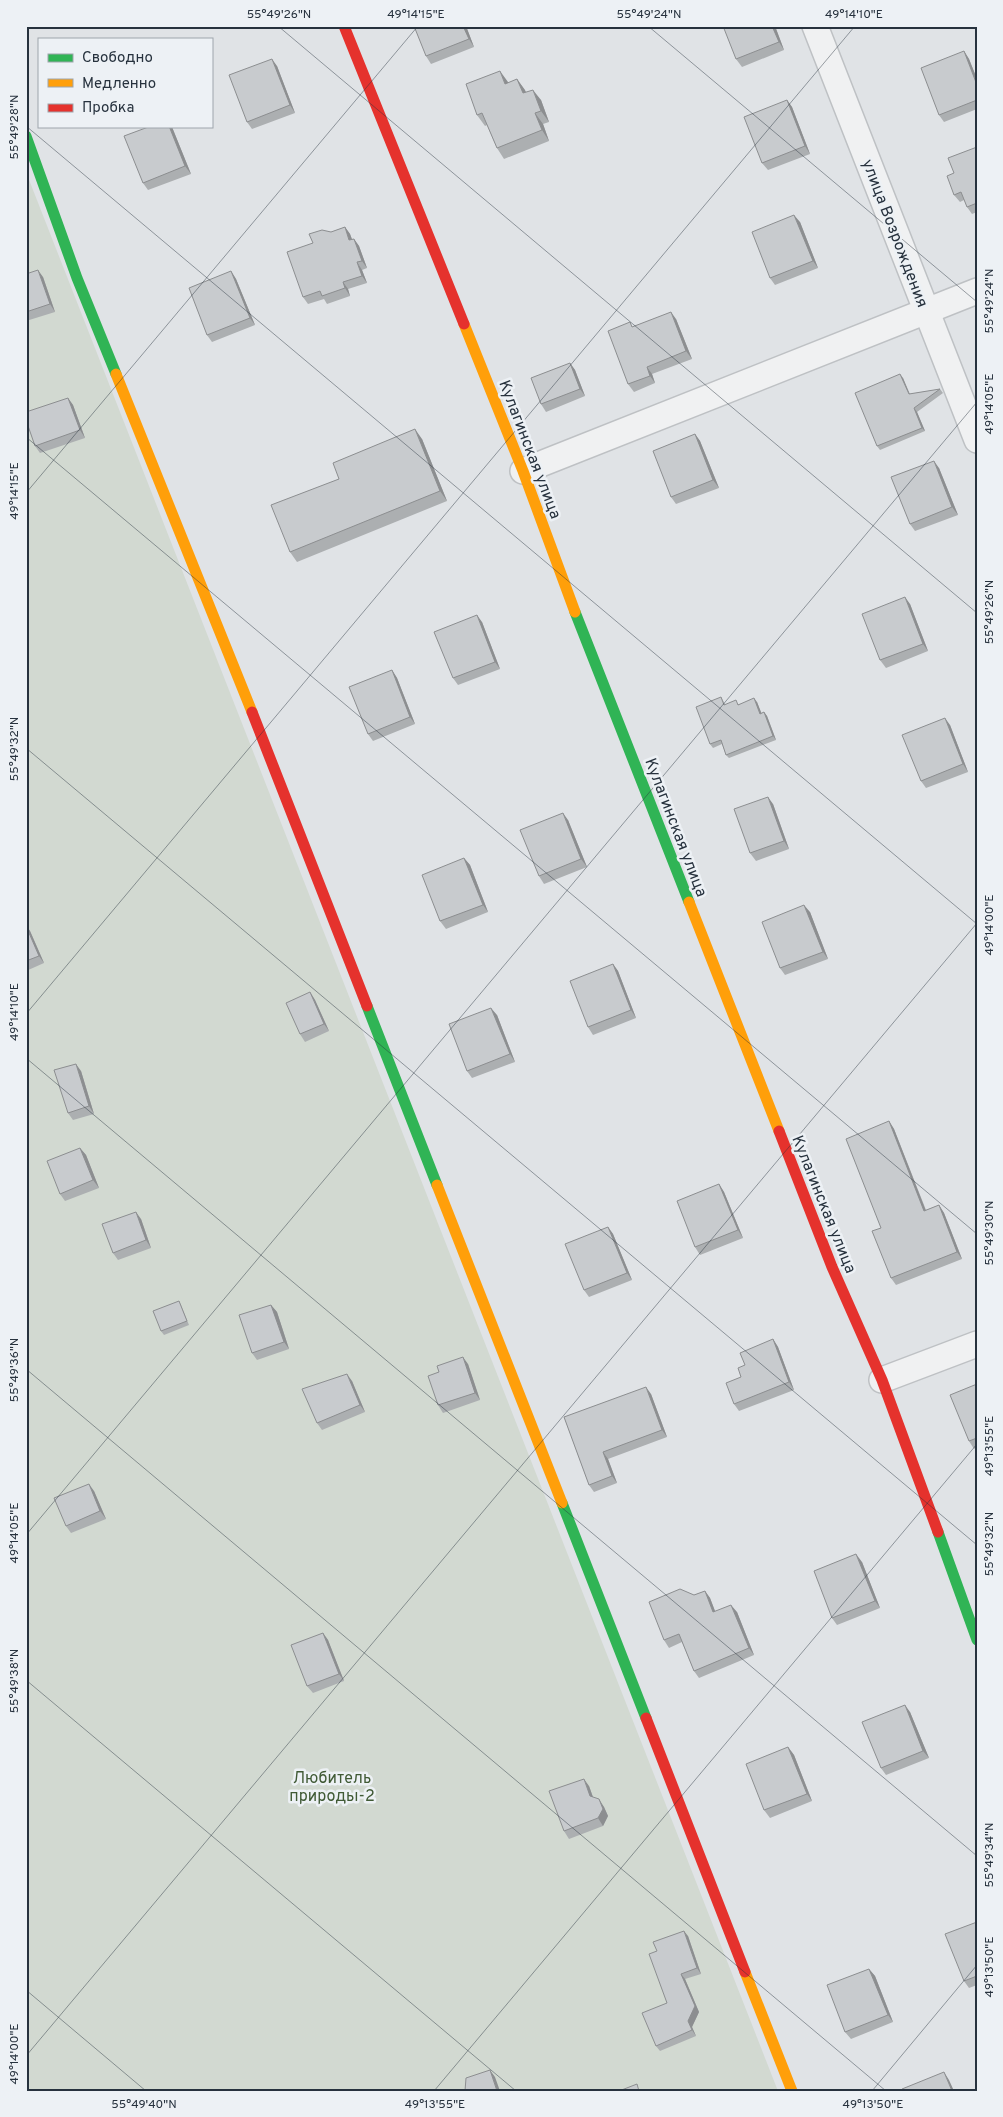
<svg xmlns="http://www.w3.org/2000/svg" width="1003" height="2117" font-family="Overpass,sans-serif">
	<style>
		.green { fill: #d2d9d1 }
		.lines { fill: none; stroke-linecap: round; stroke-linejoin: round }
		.street-casing { stroke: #bec1c4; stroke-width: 28 }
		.street { stroke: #f0f1f2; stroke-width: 25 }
		.fast { stroke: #30b455; stroke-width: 11 }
		.slow { stroke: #ff9f0a; stroke-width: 11 }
		.jam { stroke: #e5322d; stroke-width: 11 }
		.wall { fill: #acafb1 }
		.shaded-wall { fill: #8c8e90 }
		.building { fill: #c8cbce; stroke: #8c8e90 }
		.ticks { fill: none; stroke: #27323e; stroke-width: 1; stroke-opacity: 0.45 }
		.labels { text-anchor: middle; stroke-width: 5; stroke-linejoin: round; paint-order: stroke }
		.street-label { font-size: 16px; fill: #27323e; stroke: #edf1f5 }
		.park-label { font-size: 16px; fill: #405a35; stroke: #edf1f5 }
		.neatline { fill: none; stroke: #27323e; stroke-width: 2 }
		.ticks-label { font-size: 12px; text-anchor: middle; fill: #27323e }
	</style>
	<rect width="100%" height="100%" fill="#e0e3e6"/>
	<!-- green -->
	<path class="green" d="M26,172L778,2091H26Z"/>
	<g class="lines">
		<!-- street casing -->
		<g class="street-casing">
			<path id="street" d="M815,26L977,440
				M523,471L977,291
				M882,1380L977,1344"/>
		</g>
		<!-- street -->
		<use href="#street" class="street"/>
		<!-- fast -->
		<path class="fast" d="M26,136L77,278L116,374
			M575,612L689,902
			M367,1006L437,1185
			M562,1503L646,1718
			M938,1532L977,1640"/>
		<!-- slow -->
		<path class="slow" d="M464,324L523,471L575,612
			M116,374L252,712
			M689,902L779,1131
			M437,1185L562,1503
			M745,1972L792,2091"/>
		<!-- jam -->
		<path class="jam" d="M344,26L464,324
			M252,712L367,1006
			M779,1131L832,1267L882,1380L938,1532
			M646,1718L745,1972"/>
	</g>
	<!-- wall -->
	<path class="wall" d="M466,26L474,47L431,64L426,56Z
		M775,26L784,50L742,67L736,59Z
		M964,51L969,59L977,79V109L944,122L939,115Z
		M277,66L295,113L252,129L247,122Z
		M517,79L526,92L541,100L549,122L543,124L549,141L504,159L497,148L487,125L485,126L477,115L508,83Z
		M787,100L792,107L810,154L768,170L762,163Z
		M172,127L191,174L148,190L143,183Z
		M977,147V212L972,214L967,207L964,200L960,202L954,195V173Z
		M800,222L818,268L775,285L770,278Z
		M345,227L350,234L352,239H354L359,246L367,268L362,270L367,283L348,289L350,296L327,304L324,299L308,304L303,297L313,243L331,232Z
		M231,271L236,279L255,325L212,342L207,335Z
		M26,274L43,277L55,312L26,321Z
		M676,319L692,359L652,374L655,383L634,392L628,384L633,327Z
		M570,363L575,370L585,396L546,412L541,404Z
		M903,378L910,394L940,389L943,393L917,412L925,431L880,450L877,446Z
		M68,398L73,405L85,438L40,453L35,446Z
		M695,434L700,441L719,488L676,504L671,497Z
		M422,439L447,501L297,562L290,552L339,479Z
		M939,468L958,515L915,531L910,524Z
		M910,604L928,651L886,668L880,660Z
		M482,622L500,669L458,685L453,678Z
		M392,670L397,678L415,724L373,741L368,734Z
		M721,697L725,704H739L757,702L761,713L764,712L767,716L776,740L729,758L726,755L722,744L713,748L710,744Z
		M950,725L968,772L926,788L921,781Z
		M773,804L789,849L756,861L750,853Z
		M568,820L587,867L544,884L539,876Z
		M464,858L470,865L488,912L446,929L440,921Z
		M810,912L828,959L785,975L780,968Z
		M26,925L30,931L44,963L26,971Z
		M613,964L618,971L636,1018L593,1035L588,1027Z
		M310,992L315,1000L329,1031L305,1042L300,1034Z
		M497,1015L515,1062L472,1078L467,1071Z
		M81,1071L94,1114L73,1120L68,1113Z
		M889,1121L894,1129L926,1210L939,1205L944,1213L962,1259L896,1285L891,1278L881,1228Z
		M80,1148L86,1155L99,1188L65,1201L60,1194Z
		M719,1184L724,1192L743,1238L700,1255L695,1247Z
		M141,1219L151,1248L118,1260L113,1253Z
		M608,1227L613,1234L632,1280L589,1297L584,1290Z
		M179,1301L181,1305L189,1325L164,1335L161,1331Z
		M271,1305L277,1312L289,1349L257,1360L252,1353Z
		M773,1339L778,1347L794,1390L739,1411L734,1404L745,1365Z
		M468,1364L480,1400L443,1413L438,1405Z
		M352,1381L365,1412L322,1430L317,1423Z
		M977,1384V1447L974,1449L969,1441Z
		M651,1394L667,1437L608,1459L617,1483L594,1492L589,1485L564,1417Z
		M94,1491L106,1519L71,1533L66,1526Z
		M862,1562L880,1608L837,1625L832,1618Z
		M705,1591L710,1598L715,1611L737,1612L754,1655L699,1678L694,1671L682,1642L669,1648L664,1640L694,1595Z
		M323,1633L328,1640L344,1681L313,1693L307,1686Z
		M910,1712L929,1758L886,1775L881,1768Z
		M788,1747L794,1755L812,1801L770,1818L764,1810Z
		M589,1786L593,1797L604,1807L608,1816L603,1826L569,1839L564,1831Z
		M977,1922V1985L969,1988L964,1981Z
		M688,1936L701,1974L685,1979L699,2012L692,2027L696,2036L660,2051L656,2046L667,2003L657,1951Z
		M869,1969L875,1976L893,2022L851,2039L845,2032Z"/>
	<!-- shaded-wall -->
	<path class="shaded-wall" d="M463,26H466L474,47L469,39Z
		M772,26H775L784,50L779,42Z
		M964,51L969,59L977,79V85Z
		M272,59L277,66L295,113L290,105Z
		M500,71L508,82L513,95L505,84Z
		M517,79L525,90L530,104L523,93Z
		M533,90L541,100L549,122L541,111Z
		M787,100L792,107L810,154L805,146Z
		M535,113L543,124L549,141L542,130Z
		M169,126H171L172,127L191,174L185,166Z
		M794,215L800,222L818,268L813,261Z
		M345,227L350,234L355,248L349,240Z
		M354,239L359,246L367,268L362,261Z
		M357,262L362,270L367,283L362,276Z
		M38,270L43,277L55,312L50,304Z
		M231,271L236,279L255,325L250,318Z
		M343,282L348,289L350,296L345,288Z
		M671,312L676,319L692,359L686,351Z
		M570,363L575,370L585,396L580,389Z
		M647,367L652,374L655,383L650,376Z
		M900,374L903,378L911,398L909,394Z
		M68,398L73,405L85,438L80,430Z
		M914,408L917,412L925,431L922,428Z
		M415,429L422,439L447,501L440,491Z
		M695,434L700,441L719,488L713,480Z
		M934,461L939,468L958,515L952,507Z
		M905,597L910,604L928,651L923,644Z
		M477,615L482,622L500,669L495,662Z
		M392,670L397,678L415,724L410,717Z
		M754,698L757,702L763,717L760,714Z
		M764,712L767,716L776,740L773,736Z
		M945,718L950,725L968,772L963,764Z
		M768,797L773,804L789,849L784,841Z
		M563,813L568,820L587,867L581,859Z
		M464,858L470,865L488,912L483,905Z
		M804,905L810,912L828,959L823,952Z
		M26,925L30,931L44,963L39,956Z
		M613,964L618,971L636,1018L631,1010Z
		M310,992L315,1000L329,1031L324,1024Z
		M491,1008L497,1015L515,1062L510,1054Z
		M76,1064L81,1071L94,1114L89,1106Z
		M889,1121L894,1129L929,1219L924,1211Z
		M80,1148L86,1155L99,1188L93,1180Z
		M719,1184L724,1192L743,1238L738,1230Z
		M939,1205L944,1213L962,1259L957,1252Z
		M136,1212L141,1219L151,1248L146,1240Z
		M608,1227L613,1234L632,1280L627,1273Z
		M271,1305L277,1312L289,1349L284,1342Z
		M773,1339L778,1347L794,1390L789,1382Z
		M463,1357L468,1364L480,1400L475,1393Z
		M347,1374L352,1381L365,1412L360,1405Z
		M646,1387L651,1394L667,1437L662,1430Z
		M603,1452L608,1459L617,1483L612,1476Z
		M89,1484L94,1491L106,1519L100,1511Z
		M856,1554L862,1562L880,1608L875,1601Z
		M705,1591L710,1598L718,1619L713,1612Z
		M731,1605L737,1612L754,1655L749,1648Z
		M323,1633L328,1640L344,1681L339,1674Z
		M905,1705L910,1712L929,1758L923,1751Z
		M788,1747L794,1755L812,1801L807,1794Z
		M584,1779L589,1786L595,1803L590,1796Z
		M599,1799L604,1807L608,1816L603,1826L598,1818Z
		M684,1931L688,1936L701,1974L697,1968Z
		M869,1969L875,1976L893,2022L888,2015Z
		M681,1974L685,1979L699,2012L692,2027L696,2036L692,2030L688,2021Z
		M490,2070L495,2077L500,2091H497Z
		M944,2072L949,2080L954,2091H952Z"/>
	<!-- building -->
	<path class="building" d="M414,26H463L469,39L426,56Z
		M723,26H772L779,42L736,59Z
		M964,51L977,85V100L939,115L921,68Z
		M272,59L290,105L247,122L229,75Z
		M500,71L505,84L517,79L523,93L533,90L541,111L535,113L542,130L497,148L482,113L477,115L466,84Z
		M787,100L805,146L762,163L744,117Z
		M151,126H169L185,166L143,183L124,136Z
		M977,147V203L967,207L961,192L954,195L947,176L954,173L948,158Z
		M794,215L813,261L770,278L752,232Z
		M345,227L349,240L354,239L362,261L357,262L362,276L343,282L345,288L322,296L320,291L303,297L287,252L313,243L309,234L322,230L331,232Z
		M38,270L50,304L26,312V274Z
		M231,271L250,318L207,335L189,288Z
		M671,312L686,351L647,367L650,376L628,384L608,331L630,322L632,327Z
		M570,363L580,389L541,404L531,378Z
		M900,374L909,394L940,389L914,408L922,428L877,446L855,393Z
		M68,398L80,430L35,446L26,420V412Z
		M415,429L440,491L290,552L271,505L339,479L333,463Z
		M695,434L713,480L671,497L653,451Z
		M934,461L952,507L910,524L891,477Z
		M905,597L923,644L880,660L862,614Z
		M477,615L495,662L453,678L434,632Z
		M392,670L410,717L368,734L349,687Z
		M721,697L724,705L736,700L738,705L754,698L760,714L764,712L773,736L726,755L721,740L710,744L696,707Z
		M945,718L963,764L921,781L902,735Z
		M768,797L784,841L750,853L734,809Z
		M563,813L581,859L539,876L520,830Z
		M464,858L483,905L440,921L422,875Z
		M804,905L823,952L780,968L762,922Z
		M26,926L39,956L26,961Z
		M613,964L631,1010L588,1027L570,981Z
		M310,992L324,1024L300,1034L286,1003Z
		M491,1008L510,1054L467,1071L449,1024Z
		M76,1064L89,1106L68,1113L54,1070Z
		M889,1121L924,1211L939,1205L957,1252L891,1278L872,1231L881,1228L846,1139Z
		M80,1148L93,1180L60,1194L47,1161Z
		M719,1184L738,1230L695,1247L677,1201Z
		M136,1212L146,1240L113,1253L102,1224Z
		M608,1227L627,1273L584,1290L565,1244Z
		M179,1301L187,1321L161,1331L153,1311Z
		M271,1305L284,1342L252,1353L239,1315Z
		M773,1339L789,1382L734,1404L726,1383L741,1377L738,1368L745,1365L740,1353Z
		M463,1357L475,1393L438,1405L428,1376L439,1372L437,1366Z
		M347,1374L360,1405L317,1423L302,1389Z
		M977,1384V1438L969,1441L950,1395Z
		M646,1387L662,1430L603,1452L612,1476L589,1485L564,1417Z
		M89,1484L100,1511L66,1526L54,1498Z
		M856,1554L875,1601L832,1618L814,1571Z
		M680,1589L694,1595L705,1591L713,1612L731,1605L749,1648L694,1671L679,1634L664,1640L649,1602Z
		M323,1633L339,1674L307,1686L291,1645Z
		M905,1705L923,1751L881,1768L862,1722Z
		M788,1747L807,1794L764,1810L746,1764Z
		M584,1779L590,1796L599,1799L603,1809L598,1818L564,1831L549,1791Z
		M977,1922V1976L964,1981L945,1934Z
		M684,1931L697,1968L681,1974L695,2006L688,2021L692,2030L656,2046L642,2013L667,2003L649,1954L657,1951L653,1942Z
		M869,1969L888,2015L845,2032L827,1985Z
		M490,2070L497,2091H465L466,2078Z
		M944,2072L952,2091H902V2089Z
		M637,2084L639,2091H619Z"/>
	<!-- ticks -->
	<path class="ticks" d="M278,26L977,613M648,26L977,302M26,126L977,924M26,437L977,1234M26,493L418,26M26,748L977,1545M26,1014L855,26M26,1058L977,1856M26,1369L886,2091M26,1535L977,402M26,1680L516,2091M26,1990L146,2091M26,2056L977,923M434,2091L977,1444M872,2091L977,1965"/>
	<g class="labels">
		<!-- street labels -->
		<g class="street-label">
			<text transform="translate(896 233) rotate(69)" y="6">улица Возрождения</text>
			<text transform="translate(531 449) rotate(69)" y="6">Кулагинская улица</text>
			<text transform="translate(677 827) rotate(69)" y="6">Кулагинская улица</text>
			<text transform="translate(825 1204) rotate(68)" y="6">Кулагинская улица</text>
		</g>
		<!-- park labels -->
		<g class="park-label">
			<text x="332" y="1783">Любитель<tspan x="332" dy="18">природы-2</tspan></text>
		</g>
	</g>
	<!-- border -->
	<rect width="1003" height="2117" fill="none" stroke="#edf1f5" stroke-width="55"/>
	<!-- legend -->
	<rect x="38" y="38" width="175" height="90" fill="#edf1f5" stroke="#9ea5ac"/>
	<rect x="48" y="54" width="25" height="8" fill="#30b455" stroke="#9ea5ac"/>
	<text x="82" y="62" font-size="15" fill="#27323e">Свободно</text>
	<rect x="48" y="79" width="25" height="8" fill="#ff9f0a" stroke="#9ea5ac"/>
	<text x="82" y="88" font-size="15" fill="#27323e">Медленно</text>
	<rect x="48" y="104" width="25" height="8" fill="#e5322d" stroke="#9ea5ac"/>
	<text x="82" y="112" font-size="15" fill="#27323e">Пробка</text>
	<rect x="28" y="28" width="948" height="2062" class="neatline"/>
	<g class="ticks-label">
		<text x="279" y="18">55°49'26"N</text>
		<text x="416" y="18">49°14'15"E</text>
		<text x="649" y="18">55°49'24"N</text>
		<text x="854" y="18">49°14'10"E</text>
		<text transform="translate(14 127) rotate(-90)" y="4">55°49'28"N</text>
		<text transform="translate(989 301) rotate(-90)" y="4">55°49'24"N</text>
		<text transform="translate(989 404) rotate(-90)" y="4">49°14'05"E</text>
		<text transform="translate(14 491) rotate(-90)" y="4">49°14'15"E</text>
		<text transform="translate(989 612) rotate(-90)" y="4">55°49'26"N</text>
		<text transform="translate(14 749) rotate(-90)" y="4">55°49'32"N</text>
		<text transform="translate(989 925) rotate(-90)" y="4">49°14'00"E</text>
		<text transform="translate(14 1012) rotate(-90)" y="4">49°14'10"E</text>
		<text transform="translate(989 1233) rotate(-90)" y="4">55°49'30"N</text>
		<text transform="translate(14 1370) rotate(-90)" y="4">55°49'36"N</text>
		<text transform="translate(989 1446) rotate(-90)" y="4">49°13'55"E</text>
		<text transform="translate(14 1533) rotate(-90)" y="4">49°14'05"E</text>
		<text transform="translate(989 1544) rotate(-90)" y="4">55°49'32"N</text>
		<text transform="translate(14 1681) rotate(-90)" y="4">55°49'38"N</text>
		<text transform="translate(989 1855) rotate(-90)" y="4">55°49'34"N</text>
		<text transform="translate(989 1967) rotate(-90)" y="4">49°13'50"E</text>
		<text transform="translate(14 2054) rotate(-90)" y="4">49°14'00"E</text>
		<text x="144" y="2108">55°49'40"N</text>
		<text x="435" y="2108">49°13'55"E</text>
		<text x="873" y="2108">49°13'50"E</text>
	</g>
</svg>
